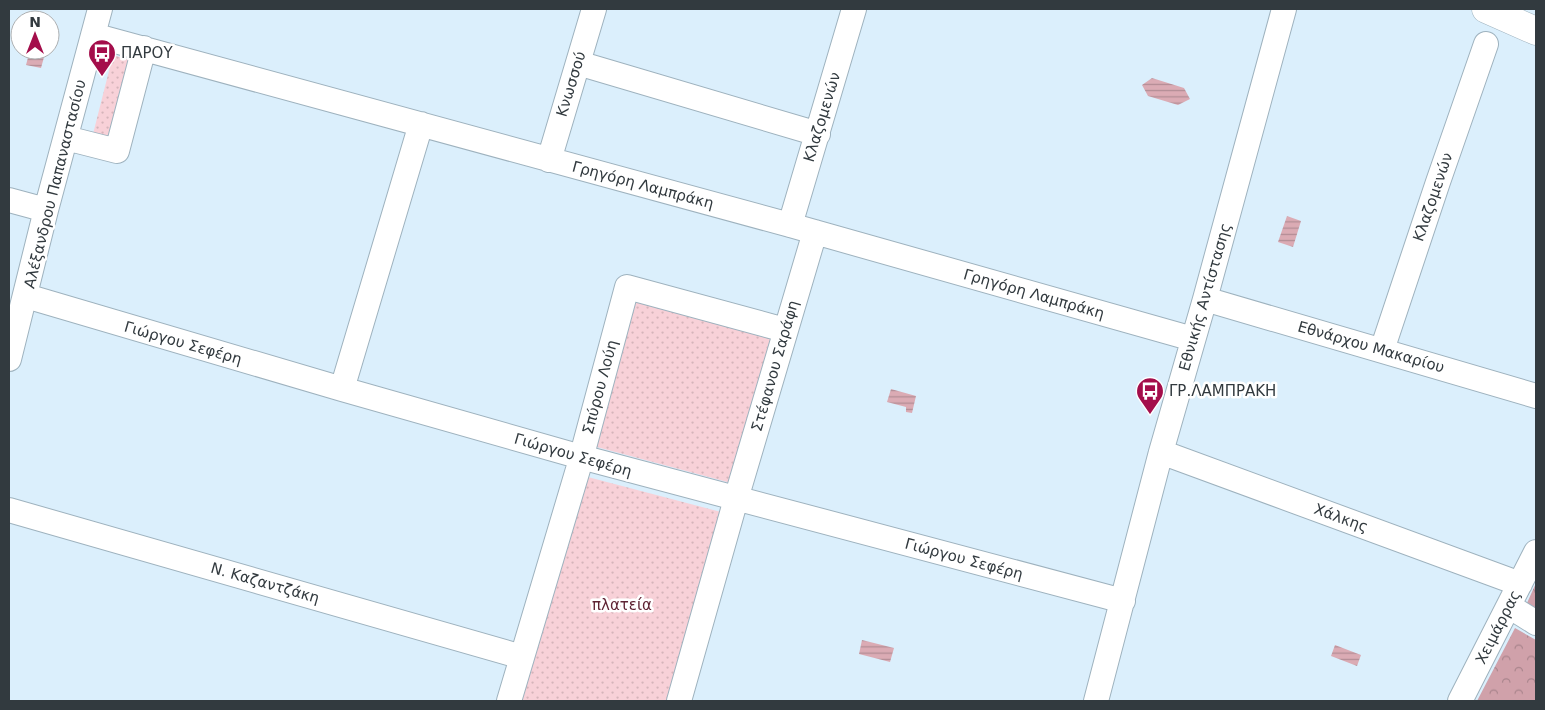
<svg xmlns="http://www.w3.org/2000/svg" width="1545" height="710" font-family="'DejaVu Sans',sans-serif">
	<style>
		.forest { fill: url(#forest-crowns) }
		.park { fill: url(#park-dots) }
		.water { fill: url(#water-rules) }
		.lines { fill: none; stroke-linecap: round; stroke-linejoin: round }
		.minor-casing { stroke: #9eb2be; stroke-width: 26 }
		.major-casing { stroke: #9eb2be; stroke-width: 29 }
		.minor { stroke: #fff; stroke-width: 24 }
		.major { stroke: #fff; stroke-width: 28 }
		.labels { text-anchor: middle; stroke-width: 5; stroke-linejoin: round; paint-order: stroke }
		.poi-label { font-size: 15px; fill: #323a3f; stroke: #fff; text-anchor: start }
		.street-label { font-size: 15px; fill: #323a3f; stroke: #fff }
		.park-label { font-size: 15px; fill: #5f2434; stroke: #fff }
	</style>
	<defs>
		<pattern id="forest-crowns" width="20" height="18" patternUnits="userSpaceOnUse" patternTransform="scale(1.25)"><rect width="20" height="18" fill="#d0a1aa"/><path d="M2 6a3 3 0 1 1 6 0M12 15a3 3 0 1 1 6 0" fill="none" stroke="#a9848c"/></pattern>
		<pattern id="park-dots" width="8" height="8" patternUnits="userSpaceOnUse" patternTransform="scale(1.25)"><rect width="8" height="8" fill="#f8d1d8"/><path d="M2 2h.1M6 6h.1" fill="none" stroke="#d5b4ba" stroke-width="1.8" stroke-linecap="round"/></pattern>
		<pattern id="water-rules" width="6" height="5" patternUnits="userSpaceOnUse" patternTransform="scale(1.25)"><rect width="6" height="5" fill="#dbabb4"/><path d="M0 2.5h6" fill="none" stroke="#b28c94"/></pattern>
	</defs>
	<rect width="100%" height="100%" fill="#dbeffc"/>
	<!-- forest -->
	<path class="forest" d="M1536,583V608L1527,603Z
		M1515,628L1536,640V701H1477Z"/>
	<!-- park -->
	<path class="park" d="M113,55L133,61L111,143L92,138Z
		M637,299L774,334L731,483L593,446Z
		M584,476L721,512L670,701H520Z"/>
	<!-- water -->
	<path class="water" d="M30,50H46L41,68L26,65Z
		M1152,78L1184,88L1190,99L1178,105L1148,96L1142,85Z
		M1287,216L1301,221L1293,247L1278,242Z
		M891,389L916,396L912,413L906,412V407L887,402Z
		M862,640L894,648L890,662L859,654Z
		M1335,645L1361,655L1357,666L1331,656Z"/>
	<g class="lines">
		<!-- minor casing -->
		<g class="minor-casing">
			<path id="minor" d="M93,35L790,225L1193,339
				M578,63L818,134
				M66,138L117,151L144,48
				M549,160L594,9
				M9,200L46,210
				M790,225L854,9
				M26,296L342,389L581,457L1123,601
				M1205,299L1536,396
				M1382,350L1438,182L1486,44
				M9,359L46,210L100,9
				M342,389L421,124
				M1161,452L1520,584
				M9,510L522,657
				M1509,606L1536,623
				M509,701L579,466L627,287L785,330
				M679,701L736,499L815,232
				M1096,701L1161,452L1205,299L1284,9
				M1460,701L1536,552"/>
		</g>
		<!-- major casing -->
		<g class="major-casing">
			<path id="major" d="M1486,9L1536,31"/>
		</g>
		<!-- minor -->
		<use href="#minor" class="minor"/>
		<!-- major -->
		<use href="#major" class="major"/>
	</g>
	<!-- icons -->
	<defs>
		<g id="bus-pin" transform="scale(1.4375)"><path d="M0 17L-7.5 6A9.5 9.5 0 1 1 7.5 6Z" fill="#a40e4b" stroke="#fff"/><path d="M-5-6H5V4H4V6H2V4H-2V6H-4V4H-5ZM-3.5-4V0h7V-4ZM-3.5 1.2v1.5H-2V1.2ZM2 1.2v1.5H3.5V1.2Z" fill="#fff"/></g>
	</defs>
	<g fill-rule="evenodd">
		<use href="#bus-pin" x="102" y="53"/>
		<use href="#bus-pin" x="1150" y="391"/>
	</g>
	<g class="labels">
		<!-- poi labels -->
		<g class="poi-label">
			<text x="121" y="58">ΠΑΡΟΥ</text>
			<text x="1169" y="396">ΓΡ.ΛΑΜΠΡΑΚΗ</text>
		</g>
		<!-- street labels -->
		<g class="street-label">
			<text transform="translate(571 84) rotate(-73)" y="5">Κνωσσού</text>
			<text transform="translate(822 117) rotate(-73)" y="5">Κλαζομενών</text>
			<text transform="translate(55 184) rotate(-76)" y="5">Αλέξανδρου Παπαναστασίου</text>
			<text transform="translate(643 185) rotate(15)" y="5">Γρηγόρη Λαμπράκη</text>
			<text transform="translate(1433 197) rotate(-71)" y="5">Κλαζομενών</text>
			<text transform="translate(1034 294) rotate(16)" y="5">Γρηγόρη Λαμπράκη</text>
			<text transform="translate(1205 297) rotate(-74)" y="5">Εθνικής Αντίστασης</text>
			<text transform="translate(183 343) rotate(16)" y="5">Γιώργου Σεφέρη</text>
			<text transform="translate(1371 347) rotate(16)" y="5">Εθνάρχου Μακαρίου</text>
			<text transform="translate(775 366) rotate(-74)" y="5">Στέφανου Σαράφη</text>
			<text transform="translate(600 387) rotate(-75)" y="5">Σπύρου Λούη</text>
			<text transform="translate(573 455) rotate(16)" y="5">Γιώργου Σεφέρη</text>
			<text transform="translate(1341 518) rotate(20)" y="5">Χάλκης</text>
			<text transform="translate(964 559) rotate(15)" y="5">Γιώργου Σεφέρη</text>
			<text transform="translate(265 583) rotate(16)" y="5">Ν. Καζαντζάκη</text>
			<text transform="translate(1498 627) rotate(-63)" y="5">Χειμάρρας</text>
		</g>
		<!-- park labels -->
		<g class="park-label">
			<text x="622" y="610">πλατεία</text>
		</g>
	</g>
	<!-- border -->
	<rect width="1545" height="710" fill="none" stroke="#323a3f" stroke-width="20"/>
	<!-- north arrow -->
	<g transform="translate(35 35)"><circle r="24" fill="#ffffff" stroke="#adb0b2"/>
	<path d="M0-4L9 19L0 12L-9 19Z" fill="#a40e4b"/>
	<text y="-8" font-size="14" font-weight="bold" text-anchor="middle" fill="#323a3f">N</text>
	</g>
</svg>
